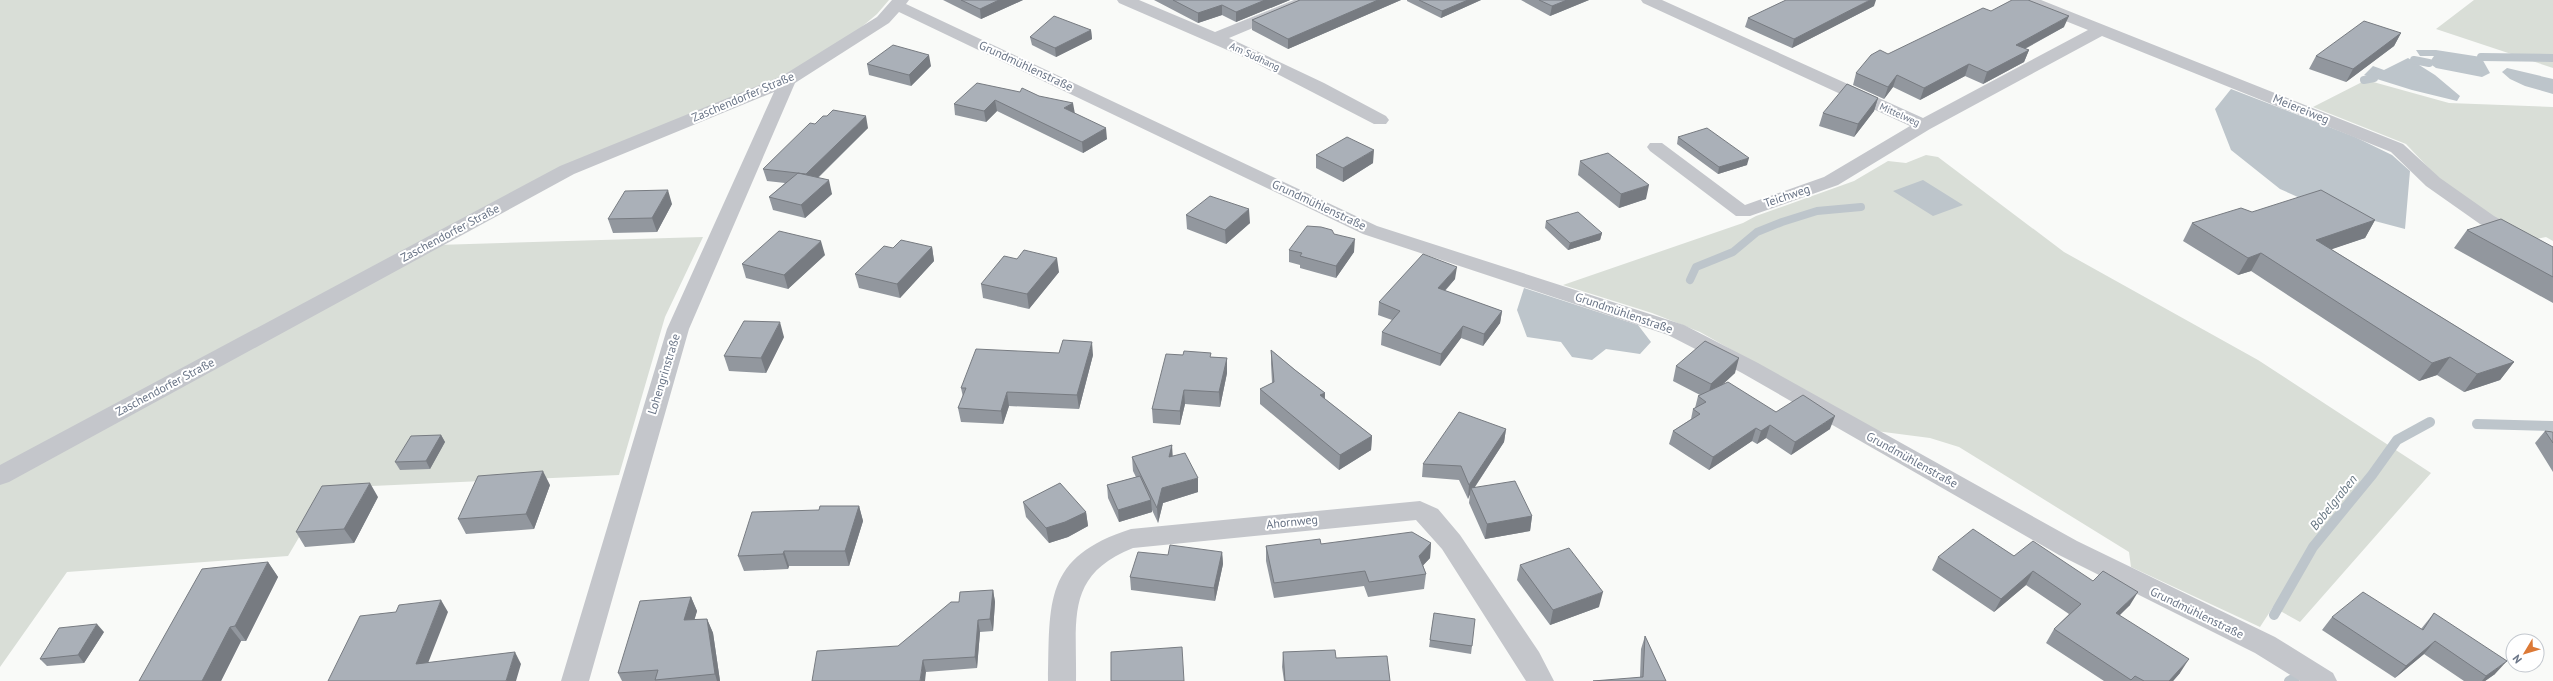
<svg xmlns="http://www.w3.org/2000/svg" width="2553" height="681" font-family="'PT Sans',sans-serif">
	<style>
		.green { fill: #d9ded7 }
		.water { fill: #bdc5cb }
		.lines { fill: none; stroke-linecap: round; stroke-linejoin: round }
		.stream-far1 { stroke: #bdc5cb; stroke-width: 8 }
		.stream { stroke: #bdc5cb; stroke-width: 10 }
		.street { fill: #c4c6cb; fill-rule: evenodd }
		.wall { fill: #92979e }
		.shaded-wall { fill: #777b81 }
		.building { fill: #aab0b8; stroke: #777b81 }
		.labels { text-anchor: middle; stroke-width: 4; stroke-linejoin: round; paint-order: stroke }
		.far-street-label { font-size: 10px; fill: #6a7587; stroke: #fff }
		.street-label { font-size: 12px; fill: #6a7587; stroke: #fff }
		.water-label { font-size: 13px; font-style: italic; fill: #667682; stroke: #fff }
	</style>
	<rect width="100%" height="100%" fill="#f9faf8"/>
	<!-- green -->
	<path class="green" d="M0,0H889L877,14L851,36L786,75L562,168L0,469Z
		M2474,0H2553V68L2436,29Z
		M2366,80L2449,103L2553,107V241L2546,237L2532,240L2493,219L2440,180L2406,144L2313,107Z
		M1926,155L1938,157L2064,252L2258,360L2431,473L2300,622L2273,607L2260,627L2131,567L2129,552L1959,447L1930,438L1876,431L1700,332L1652,313L1563,285L1743,223L1756,216L1854,181L1888,161L1906,163Z
		M703,237L665,317L619,475L328,488L288,556L67,572L0,667V483L437,245Z"/>
	<!-- water -->
	<path class="water" d="M2416,50H2436L2481,57L2490,73L2482,77L2436,68L2429,63L2434,56H2420Z
		M2408,58L2435,75L2460,96L2457,101L2412,90L2364,75L2373,66L2384,70Z
		M2507,68L2553,79V94L2525,86L2510,79L2502,72Z
		M2231,89L2355,137L2392,155L2410,171L2405,229L2318,206L2280,189L2231,150L2215,109Z
		M1923,180L1963,205L1933,216L1893,191Z
		M1524,288L1638,325L1651,342L1640,354L1606,349L1592,360L1572,357L1561,342L1527,337L1517,310Z"/>
	<g class="lines">
		<!-- stream-far1 -->
		<path class="stream-far1" d="M2481,57L2553,58
			M2414,60L2429,63
			M2364,80L2374,78
			M1690,280L1696,267L1733,252L1757,232L1782,222L1817,211L1861,207"/>
		<!-- stream -->
		<path class="stream" d="M2477,424L2553,426
			M2274,615L2313,547L2372,475L2397,440L2430,422
			M2289,681L2296,677"/>
		<!-- street -->
		<path class="street" d="M892,0H909L906,4L1377,226L1684,325L1758,363L2077,541L2275,637L2333,673L2337,681H2300L2255,653L2059,555L1742,373L1668,335L1363,234L899,12L889,23L795,83L689,329L589,681H561L667,329L774,92L574,174L9,482L0,485V465L560,166L782,76L877,17Z
			M1117,0H1139L1215,32L1294,0H1315L1313,3L1229,38L1324,83L1386,116L1389,120L1386,124H1374L1248,59L1119,3Z
			M1641,0H1662L1923,118L2088,30L2021,3L2019,0H2041L2403,144L2440,178L2494,216L2553,249V263L2546,261L2480,224L2426,186L2391,152L2102,36L1930,129L1838,185L1750,216H1736L1650,151L1647,147L1650,143H1662L1745,205L1824,177L1910,126L1643,3Z
			M1420,501L1438,509L1460,535L1539,652L1554,681H1526L1442,549L1416,520L1133,548C1065,575 1077,619 1076,681H1048C1050,602 1043,557 1131,529Z"/>
	</g>
	<!-- wall -->
	<path class="wall" d="M943,0H1023L981,19Z
		M1154,0H1290L1236,22L1222,15L1198,23Z
		M1300,0H1401L1288,49L1252,30V20Z
		M1407,0H1481L1441,18L1407,1Z
		M1521,0H1589L1550,16Z
		M1874,6L1792,48L1745,27L1748,18Z
		M1991,11L2064,27L2025,49L2029,50L2024,62L1983,84L1965,76L1920,100L1893,87L1884,99L1853,85L1856,73Z
		M1091,30L1092,39L1056,57L1032,45L1030,37Z
		M2401,33L2394,46L2346,82L2309,69L2316,56Z
		M867,64L931,66L911,86L869,75Z
		M1039,96L1074,113L1107,139L1083,153L997,111L986,122L955,115L954,104Z
		M1878,98L1874,111L1854,137L1819,126L1823,113Z
		M815,124L868,128L818,178L832,194L805,218L773,210L769,197L785,183L767,181L763,169Z
		M1678,137L1747,165L1718,174L1677,144Z
		M1316,155L1373,163L1343,182L1316,168Z
		M1580,161L1646,199L1619,208L1578,175Z
		M672,204L657,232L613,233L608,219Z
		M2252,212L2375,220L2365,238L2331,249L2514,362L2500,380L2464,392L2437,375L2419,381L2251,271L2238,275L2183,241L2192,223Z
		M1186,215L1250,223L1226,244L1187,229Z
		M1546,221L1602,233L1600,240L1568,250L1545,228Z
		M2467,230L2553,247V303L2454,248Z
		M1334,234L1354,252L1336,278L1300,268V265L1289,262V250Z
		M932,247L934,261L900,298L859,288L855,274L893,248Z
		M825,255L788,289L746,278L742,264Z
		M1017,259L1059,272L1029,309L983,298L981,284Z
		M1455,279L1445,291L1502,311L1500,323L1483,346L1461,338L1440,366L1381,345L1382,332L1392,320L1378,315L1379,302Z
		M784,337L766,373L729,371L724,356Z
		M1271,350L1295,370L1325,393V399L1372,436L1371,450L1339,470L1260,404V389L1272,383L1271,364Z
		M1093,355L1079,409L1009,406L1003,424L961,422L958,408L963,397L961,388Z
		M1211,357L1227,358V373L1220,407L1185,404L1180,425L1153,423L1152,409Z
		M1676,366L1735,373L1722,385L1776,412L1830,429L1791,455L1766,438L1757,444L1752,441L1709,470L1669,444L1673,431L1691,419L1693,409L1695,408L1698,396L1700,395L1673,381Z
		M1506,429L1504,442L1475,487L1532,516L1530,531L1485,539L1469,503L1470,494L1468,499L1459,480L1422,477L1423,464Z
		M2545,431L2553,432V472L2535,443Z
		M441,435L445,442L430,469L400,470L395,462Z
		M1172,445V456L1198,492L1163,503L1158,523L1152,510V512L1119,522L1108,498L1107,485L1136,477L1133,471L1132,457Z
		M550,485L534,529L466,534L458,519Z
		M378,497L354,543L305,547L296,532Z
		M1023,502L1086,512L1088,526L1068,537L1049,543L1026,517Z
		M859,506L863,521L849,566H789L788,569L744,571L738,556L819,510Z
		M1431,543L1430,558L1423,565L1426,574L1424,589L1368,597L1364,586L1274,598L1266,561V546L1321,544Z
		M1222,552L1223,564L1215,601L1131,590L1130,577L1168,555Z
		M2014,556L2130,605L2119,615L2180,673L2173,681H2104L2046,643L2054,629L2069,614L2026,585L1994,612L1932,570L1938,557Z
		M268,562L278,577L246,641H241L221,681H139Z
		M1520,565L1599,607L1550,625L1517,580Z
		M993,590L995,602L993,631L980,632L977,668L926,672L898,646L959,602Z
		M691,597L697,611L694,620L707,619L713,633L720,681H622L618,673Z
		M1434,613L1472,646L1471,654L1429,647Z
		M2434,613L2495,674L2485,681H2464L2424,654L2395,678L2322,630L2332,617L2421,629Z
		M104,632L84,663L47,666L40,659Z
		M1645,636L1666,681L1640,677L1641,649Z
		M1283,652L1336,658L1390,681H1284L1282,667Z"/>
	<!-- shaded-wall -->
	<path class="shaded-wall" d="M999,0H1023L981,19L980,9Z
		M1265,0H1290L1236,22V12Z
		M1378,0H1401L1288,49V39Z
		M1468,0H1481L1441,18L1442,11Z
		M1567,0H1589L1550,16L1552,6Z
		M1870,0H1876L1874,6L1792,48L1794,39Z
		M1222,5V15L1198,23V13Z
		M2069,16L2064,27L2011,56L2016,45Z
		M1091,30L1092,39L1056,57L1055,48Z
		M2401,33L2394,46L2346,82L2353,69Z
		M2029,50L2024,62L1983,84L1987,72Z
		M929,55L931,66L911,86L909,75Z
		M1969,64L1965,76L1920,100L1924,88Z
		M1897,75L1893,87L1884,99L1888,87Z
		M1878,98L1874,111L1854,137L1858,124Z
		M995,100L997,111L986,122L984,111Z
		M1073,103L1075,114L1064,108Z
		M866,116L868,128L809,186L806,174Z
		M1106,128L1107,139L1083,153L1082,142Z
		M1374,150L1373,163L1343,182V168Z
		M1749,158L1747,165L1718,174L1719,167Z
		M829,180L832,194L805,218L801,205Z
		M1649,185L1646,199L1619,208L1621,194Z
		M668,190L672,204L657,232L652,218Z
		M1249,209L1250,223L1226,244L1225,230Z
		M2375,220L2365,238L2306,258L2316,240Z
		M1602,233L1600,240L1568,250L1570,243Z
		M1355,239L1354,252L1336,278V266Z
		M821,241L825,255L788,289L784,275Z
		M932,247L934,261L900,298L897,284Z
		M2261,253L2251,271L2238,275L2248,258Z
		M1057,258L1059,272L1029,309L1027,294Z
		M1457,267L1455,279L1436,300L1438,288Z
		M1502,311L1500,323L1483,346L1484,334Z
		M780,322L784,337L766,373L761,358Z
		M1463,326L1461,338L1440,366L1441,354Z
		M1092,342L1093,355L1079,409L1077,395Z
		M2450,357L2437,375L2419,381L2432,363Z
		M1227,358V373L1220,407L1219,392Z
		M1739,358L1735,373L1707,399L1711,384Z
		M2514,362L2500,380L2464,392L2477,374Z
		M1184,390L1185,404L1180,425V411Z
		M1007,392L1009,406L1003,424L1001,411Z
		M1325,393L1324,407L1320,395Z
		M1835,416L1830,429L1791,455L1795,442Z
		M1770,425L1766,438L1757,444L1761,431Z
		M1756,428L1752,441L1709,470L1713,457Z
		M1506,429L1504,442L1472,491L1471,488L1470,494L1468,499L1469,485Z
		M441,435L445,442L430,469L426,461Z
		M1372,436L1371,450L1339,470L1340,455Z
		M1172,445L1173,460L1169,457Z
		M543,471L550,485L534,529L526,514Z
		M1198,478V492L1163,503L1158,523L1157,508L1162,488Z
		M370,483L378,497L354,543L344,529Z
		M1151,500L1152,512L1119,522L1118,510Z
		M859,506L863,521L849,566L845,551Z
		M1086,512L1088,526L1068,537L1049,543L1046,528Z
		M1532,516L1530,531L1485,539L1487,524Z
		M1431,543L1430,558L1418,571L1419,556Z
		M784,551L789,566L788,569L783,554Z
		M1222,552L1223,564L1215,601L1214,588Z
		M268,562L278,577L246,641L235,626Z
		M2033,571L2026,585L1994,612L2001,599Z
		M993,590L995,602L993,631L990,619Z
		M1603,592L1599,607L1550,625L1553,610Z
		M2138,592L2130,605L2108,627L2116,613Z
		M691,597L697,611L690,635L684,620Z
		M441,600L448,612L423,676L416,664Z
		M707,619L713,633L720,681H717L715,674Z
		M978,620L980,632L977,668L975,657Z
		M97,624L104,632L84,663L78,655Z
		M230,627L241,641L221,681H202Z
		M2435,641L2424,654L2395,678L2406,666Z
		M515,652L521,664L516,681H506Z
		M2189,659L2180,673L2173,681H2169Z
		M923,660L926,672L925,681H920Z
		M2507,661L2495,674L2485,681H2482L2486,676Z"/>
	<!-- building -->
	<path class="building" d="M961,0H999L980,9Z
		M1173,0H1265L1236,12L1222,5L1198,13Z
		M1300,0H1378L1288,39L1252,20Z
		M1419,0H1468L1442,11Z
		M1539,0H1567L1552,6Z
		M1786,0H1870L1794,39L1748,18Z
		M2012,0H2028L2069,16L2016,45L2029,50L1987,72L1969,64L1924,88L1897,75L1888,87L1856,73L1871,55L1880,50L1888,54L1983,8L1991,11Z
		M1054,16L1091,30L1055,48L1030,37Z
		M2364,21L2401,33L2353,69L2316,56Z
		M893,45L929,55L909,75L867,64Z
		M977,83L1020,92L1022,88L1039,96L1073,103L1064,108L1106,128L1082,142L995,100L984,111L954,104Z
		M1847,84L1878,98L1858,124L1823,113Z
		M833,110L866,116L806,174L763,169L810,123L815,124L823,116H827Z
		M1707,128L1749,158L1719,167L1678,137Z
		M1347,137L1374,150L1343,168L1316,155Z
		M1608,153L1649,185L1621,194L1580,161Z
		M798,173L829,180L801,205L769,197Z
		M668,190L652,218L608,219L625,191Z
		M2321,190L2375,220L2316,240L2514,362L2477,374L2450,357L2432,363L2261,253L2248,258L2192,223L2241,208L2252,212Z
		M1210,196L1249,209L1225,230L1186,215Z
		M1578,212L1602,233L1570,243L1546,221Z
		M2501,219L2553,247V277L2467,230Z
		M1307,226L1321,227L1332,230L1334,234L1355,239L1336,266L1300,256L1302,253L1289,250Z
		M779,231L821,241L784,275L742,264Z
		M901,240L932,247L897,284L855,274L884,246L893,248Z
		M1024,250L1057,258L1027,294L981,284L1004,256L1017,259Z
		M1423,254L1457,267L1438,288L1502,311L1484,334L1463,326L1441,354L1382,332L1400,311L1379,302Z
		M744,321L780,322L761,358L724,356Z
		M1063,340L1092,342L1077,395L1007,392L1001,411L958,408L966,388H961L976,349L1059,353Z
		M1705,341L1739,358L1711,384L1676,366Z
		M1271,350L1295,370L1325,393L1320,395L1372,436L1340,455L1260,389L1274,382Z
		M1184,351L1211,353L1210,357L1227,358L1219,392L1184,390L1180,411L1152,409L1166,354L1183,355Z
		M1728,382L1776,412L1803,395L1835,416L1795,442L1770,425L1761,431L1756,428L1713,457L1673,431L1700,414L1693,409L1706,402L1698,396Z
		M1459,412L1506,429L1469,485L1461,466L1423,464Z
		M2545,431L2553,432V443Z
		M441,435L426,461L395,462L411,436Z
		M1172,445L1169,457L1185,453L1198,478L1162,488L1157,508L1132,457Z
		M543,471L526,514L458,519L478,476Z
		M1140,476L1151,500L1118,510L1107,485Z
		M1515,481L1532,516L1487,524L1471,488Z
		M370,483L344,529L296,532L322,486Z
		M1060,483L1086,512L1065,522L1046,528L1023,502Z
		M820,506H859L845,551H784L783,554L738,556L752,512L819,510Z
		M1973,529L2014,556L2033,541L2093,581L2103,571L2138,592L2116,613L2189,659L2169,681H2144L2135,676L2131,680L2054,629L2081,604L2033,571L2001,599L1938,557Z
		M1412,532L1431,543L1419,556L1426,574L1369,582L1365,571L1274,583L1266,546L1320,539L1321,544Z
		M1170,545L1222,552L1214,588L1130,577L1138,552L1168,555Z
		M1569,548L1603,592L1553,610L1520,565Z
		M268,562L235,626L230,627L202,681H139L202,569Z
		M993,590L990,619L978,620L975,657L923,660L920,681H812L817,651L898,646L951,602H959L960,592Z
		M2363,592L2423,630L2434,613L2507,661L2486,676L2435,641L2406,666L2332,617Z
		M691,597L684,620L707,619L715,674L655,680L658,670L618,673L640,601Z
		M441,600L416,664L515,652L506,681H328L360,616L396,612L399,605Z
		M1434,613L1475,619L1472,646L1430,640Z
		M97,624L78,655L40,659L59,628Z
		M1645,636L1666,681H1593L1643,677Z
		M1182,647L1184,681H1111V652Z
		M1335,650L1336,658L1387,656L1390,681H1285L1283,652Z"/>
	<g class="labels">
		<!-- far-street labels -->
		<g class="far-street-label">
			<text transform="translate(1255 56) rotate(25)" y="4">Am Südhang</text>
			<text transform="translate(1900 114) rotate(24)" y="4">Mittelweg</text>
		</g>
		<!-- street labels -->
		<g class="street-label">
			<text transform="translate(1026 66) rotate(25)" y="4">Grundmühlenstraße</text>
			<text transform="translate(743 97) rotate(-23)" y="4">Zaschendorfer Straße</text>
			<text transform="translate(2301 109) rotate(22)" y="4">Meiereiweg</text>
			<text transform="translate(1787 196) rotate(-19)" y="4">Teichweg</text>
			<text transform="translate(1319 205) rotate(25)" y="4">Grundmühlenstraße</text>
			<text transform="translate(450 233) rotate(-28)" y="4">Zaschendorfer Straße</text>
			<text transform="translate(1624 313) rotate(19)" y="4">Grundmühlenstraße</text>
			<text transform="translate(664 374) rotate(-73)" y="4">Lohengrinstraße</text>
			<text transform="translate(165 387) rotate(-28)" y="4">Zaschendorfer Straße</text>
			<text transform="translate(1912 460) rotate(29)" y="4">Grundmühlenstraße</text>
			<text transform="translate(1292 522) rotate(-6)" y="4">Ahornweg</text>
			<text transform="translate(2197 613) rotate(26)" y="4">Grundmühlenstraße</text>
		</g>
		<!-- water labels -->
		<g class="water-label">
			<text transform="translate(2333 502) rotate(-51)" y="5">Bobelgraben</text>
		</g>
	</g>
	<!-- north arrow -->
	<g transform="translate(2525 653) rotate(232)"><circle r="19" fill="#ffffff" stroke="#c3c8cf"/>
	<path d="M0-3L7 15L0 10L-7 15Z" fill="#dc7936"/>
	<text y="-6" font-size="11" font-weight="bold" text-anchor="middle" fill="#6a7587">N</text>
	</g>
</svg>
